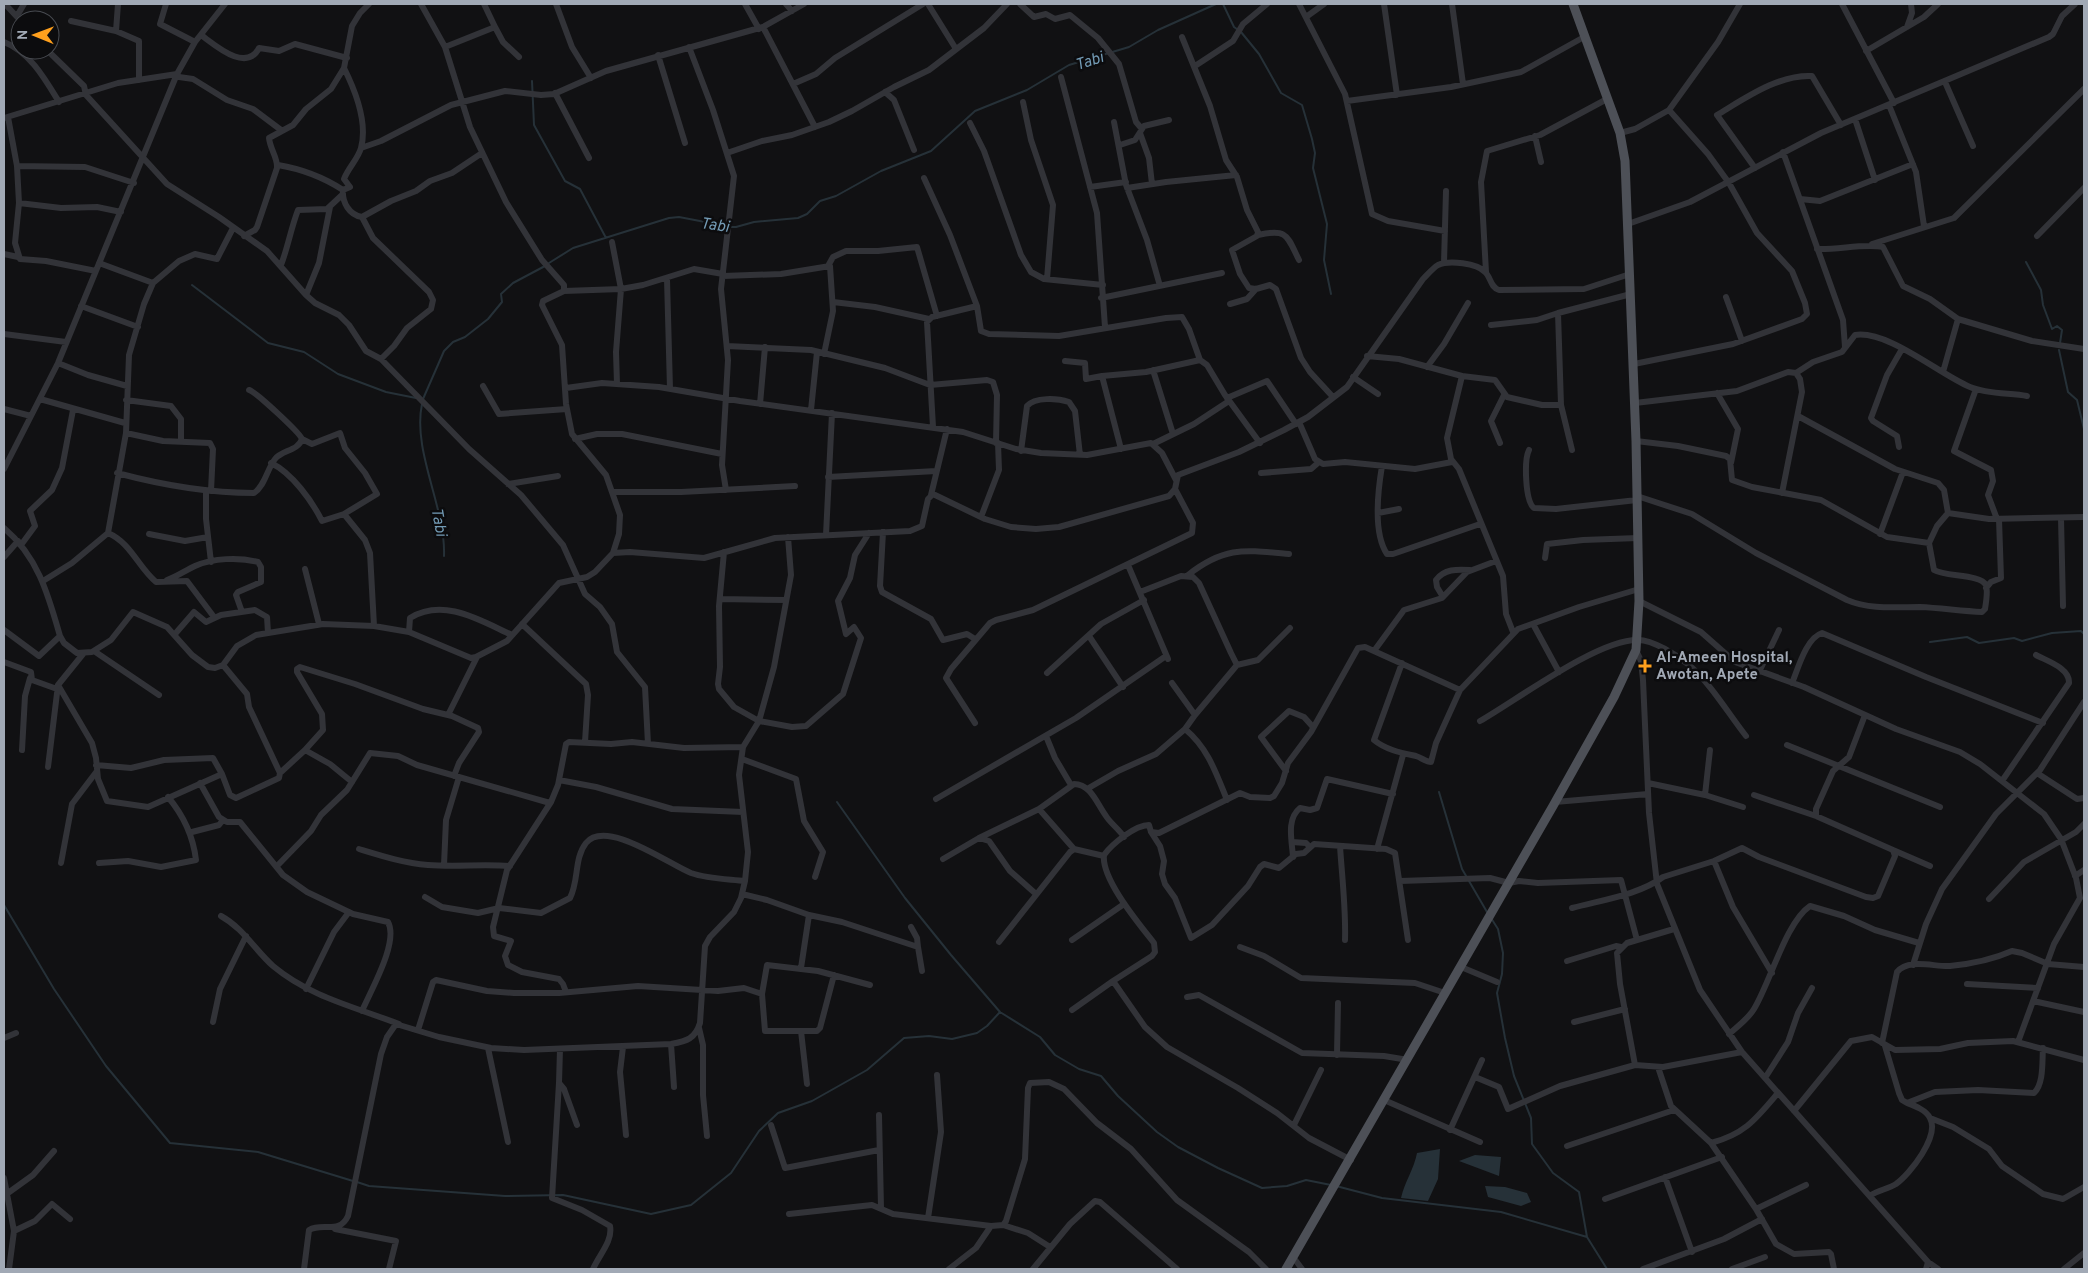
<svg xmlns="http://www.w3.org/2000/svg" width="2088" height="1273" font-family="Overpass,sans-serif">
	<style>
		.water { fill: #263138 }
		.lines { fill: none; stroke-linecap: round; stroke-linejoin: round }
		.stream { stroke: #263138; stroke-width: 2 }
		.minor { stroke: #323338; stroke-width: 6 }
		.major { stroke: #4d5057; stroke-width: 9 }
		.poi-dot { fill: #ffa01d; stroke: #0c0c0e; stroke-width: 2 }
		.labels { text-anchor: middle; stroke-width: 5; stroke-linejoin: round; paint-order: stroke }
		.poi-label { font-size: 15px; font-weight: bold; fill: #a1a9b5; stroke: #0c0c0e; text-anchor: start }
		.water-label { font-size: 16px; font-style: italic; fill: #739bb5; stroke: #0c0c0e }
	</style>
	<rect width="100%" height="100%" fill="#111113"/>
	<!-- water -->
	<path class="water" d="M1440,1149L1438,1179L1428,1201L1401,1198C1405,1181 1414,1169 1417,1153Z
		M1475,1155L1501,1157L1499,1176L1459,1161Z
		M1485,1186L1505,1187L1527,1193L1531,1202L1521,1206L1488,1197Z"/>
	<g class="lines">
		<!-- stream -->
		<path class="stream" d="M1223,4L1234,27L1241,32L1259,54L1281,93L1302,105L1312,139L1315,153L1313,168L1327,224L1324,260L1331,294
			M532,81L534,125L565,181L580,189L606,238
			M731,227H736L754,222L798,218L807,214L820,201L836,196L881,171L931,151L975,111L1027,90L1069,65L1129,47L1158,30L1216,4
			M2026,262L2041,290L2043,305L2052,329L2057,326L2062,330L2060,343
			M549,263L573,248L669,218L679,217L726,226
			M192,285L268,343L304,352L338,374L386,392L416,398
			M2059,350L2068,392L2077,400L2084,429
			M423,399L444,351L453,342L465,337L488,319L502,302L501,294L513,283L545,266
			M422,404C412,451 446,508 444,556
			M1930,642L1967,637L1979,643L2014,638L2022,641L2052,633L2081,631L2084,634
			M1439,792L1462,869L1487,912
			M837,802L905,898L951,955L1000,1012L1040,1037L1055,1055L1079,1069L1101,1076L1118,1096L1157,1132L1178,1147L1218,1168L1262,1188L1287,1186L1306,1180L1331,1185
			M4,905L54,989L106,1066L170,1143L258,1152L353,1181
			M1491,918L1498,929L1503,953L1502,974L1497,993L1505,1038L1514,1076L1531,1118L1532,1144L1553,1173L1579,1192L1587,1237L1607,1269
			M357,1182L369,1186L505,1196L563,1195L651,1214L691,1205L731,1173L759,1131L778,1113L812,1101L867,1070L904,1038L929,1036L952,1039L977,1033L987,1026L1000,1012
			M1336,1186L1382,1198L1501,1212L1587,1237"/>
		<!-- minor -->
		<path class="minor" d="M5,4L20,20
			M166,4L160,24L195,42
			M421,4L445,47L470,127L506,202L542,260L564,285V291L543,301L542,305L562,345L566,404L572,434L606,475L620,515L619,534L613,553
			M556,4L572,47L591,78
			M745,4L759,29
			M786,4L792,11
			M928,4L956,49
			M1020,4L1034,17L1046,14L1055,19L1070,15L1098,38L1119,64L1136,122L1142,129
			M1299,4L1345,94L1372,214L1388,221L1445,231
			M1384,4L1397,95
			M1452,4L1463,84
			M1842,4L1894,103
			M17,16L24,4
			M1306,17L1324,4
			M71,21L116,31L139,41V80
			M495,27L503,42L519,57
			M763,27L815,127
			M1907,27L1912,13L1911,4
			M116,31L118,4
			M201,35C215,45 246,73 259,48L279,51L295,44L347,58
			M1182,37L1210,106L1226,160L1237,177L1247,210L1258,232L1257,236L1232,250L1240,274L1249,288L1256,289L1270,285L1276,289L1301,358L1310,372L1333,397
			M4,42C30,52 45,79 59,102
			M445,47L495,27L484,4
			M689,47L713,110L734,176L721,289L728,360L722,465L726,490
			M47,50L84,86L86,95L167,184L219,217L267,251L306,295L315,303L339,315L349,325L366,351L381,359L469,449L521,495L563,545L585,594L600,607L612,624L617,652L645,687L648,744
			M1866,51L1924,17L1938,4
			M658,55L685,143
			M1195,66L1233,41L1243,24L1267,4
			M1061,77L1097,213L1105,327
			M1945,82L1973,146
			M793,84L816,74L835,58L923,4
			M885,92L894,100L914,150
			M555,93L589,158
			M1347,101L1451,87L1521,72L1584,37
			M1023,102L1031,140L1053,205L1047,279
			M1889,105L1916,172L1924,226
			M8,117L17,166L19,203
			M4,118L118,83L177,74L179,77L193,79L227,100L253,109L281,130
			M1855,119L1875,180
			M1114,122L1126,185L1147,240L1160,286
			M970,123L984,151L1021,255L1031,272L1044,279L1103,285
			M1140,133L1149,158L1152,184
			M1620,133L1635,129L1669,110L1718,42L1740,4
			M1535,136L1541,162
			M1120,145L1135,140L1144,126L1169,120
			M361,148L381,141L451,105L505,91L541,95L554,94L606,71L763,27L804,4
			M1783,152L1843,320L1845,347
			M727,153L762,141L792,135L829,122L852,111L894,87L929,70L984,28L1007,4
			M278,165C302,169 323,177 343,190L350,187L344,179C348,168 358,159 361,148C368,122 355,90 344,68
			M17,166L85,167L134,183
			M1755,168L1717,115C1744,99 1779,74 1812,76L1841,125
			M924,178L950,235L977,306
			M1090,187L1126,182
			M1127,188L1166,182L1236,175
			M343,190C342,202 349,215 362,217L391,201L416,191L430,181L452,173L482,153
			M1800,199L1820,201L1913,164
			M362,217L373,238L429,292L433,300L431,309L407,328L394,346L381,359
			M1628,224L1690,202L1821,133L2049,37L2053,34L2062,16L2075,4
			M1258,235C1288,228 1287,236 1299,260
			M244,236L255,230L257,227L277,168C278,158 270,149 269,138L293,125L306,109L331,89L344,68L352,26L360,13L369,4
			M2037,236L2084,188
			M612,242L621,289L616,352L617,384
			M1872,244L1954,218L2084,89
			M1817,249C1838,250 1865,243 1883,247L1903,286L1930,299L1958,319L2032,341L2084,349
			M4,254L18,257
			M99,263L153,283
			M1444,263L1446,191
			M281,265C288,247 291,228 298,210L327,209L342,195
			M828,266L833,257L846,251H878L917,247L937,316
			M96,271L46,261L20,259L15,243L19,203L61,208L97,207L121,212
			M1486,272L1481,182L1487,151L1540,135L1607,99
			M723,276L781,274L830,266L833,311L824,354
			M667,279L670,389
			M564,291L621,289L643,285L694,269L723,274
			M306,295L319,263L330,207
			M1726,297L1742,341
			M1101,298L1222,273
			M833,302L875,307L929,319
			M1230,304L1247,299L1256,289
			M81,306L138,327
			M1491,325L1537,320L1558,313
			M4,334L66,342
			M727,346L811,350L885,368L930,385L987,380L993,382L997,395L996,443
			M1367,356L1399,359L1462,376L1447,438L1451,459L1459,469L1503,576L1506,614L1513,632
			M1065,361L1085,363L1086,379L1102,376L1121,449
			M58,363L88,375L127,386
			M1634,364L1733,344L1802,319L1807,314L1805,303L1792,271L1757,233L1729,183L1708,154L1669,110
			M1427,367L1444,344L1468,303
			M1153,370L1173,434
			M1943,372L1958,319
			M1796,373L1813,362L1842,352L1855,335C1888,330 1939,374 1970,387C1987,394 2009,393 2027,396
			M1102,376L1146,372L1200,360
			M1462,376L1495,380L1507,397L1542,405H1561
			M1353,377L1378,394
			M483,386L499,414L567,409
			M566,388L602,383L659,387L740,401L963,432L1016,449L1041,453L1087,455L1151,443L1162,453L1176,480
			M1976,389L1954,451L1991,470L1993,481L1988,495L1997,519
			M249,390C255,391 300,433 302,439L312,444L340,433L345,448L365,473L377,494L344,514L322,521C312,501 292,473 271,463
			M1717,393L1738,429L1731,463
			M1227,398L1267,381L1296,424
			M40,399L125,423
			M126,400L171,406L181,419V441
			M1635,403L1737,391L1788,372L1796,373L1800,379L1802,392L1782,493
			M760,404L765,347
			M4,409L31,416
			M811,410L817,352
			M1798,416L1895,469L1938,483L1944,490L1948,513
			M1299,422L1315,459L1323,464L1345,462L1415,469L1452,462
			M933,427L927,322L932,317L977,306L981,331L989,334L1059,336L1166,318L1182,317L1189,329L1200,360L1207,365L1225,395L1260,443
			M126,433L163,441L210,443L213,449L211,491
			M575,439L597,434H622L722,454
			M1636,441L1678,446L1726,456L1730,459L1732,480L1752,487L1821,500L1887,537L1929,543
			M1500,443L1491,421L1504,395
			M1153,444L1194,424L1229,401
			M1899,447L1897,436L1873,421L1871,418L1887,375L1902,349
			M1529,450C1524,460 1525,501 1534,508L1556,509L1637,500
			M1572,450L1561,405L1558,313L1631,294
			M1021,451L1027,406C1035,397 1057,398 1069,402L1075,411L1080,455
			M1382,466C1378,490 1373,533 1387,554H1393L1480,524
			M4,469L58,363L177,74L195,42L225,4
			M117,473C162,485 208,493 254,493C265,486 267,469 275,459C282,450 298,451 302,439
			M1261,473L1311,469L1319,462
			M828,477L936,471
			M508,484L558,476
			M206,491V519L211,562
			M612,492H681L795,486
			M931,495L947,429
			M1637,496L1692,514L1756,553L1847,600C1870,610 1896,607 1920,607C1941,608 1961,611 1982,612L1985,609C1986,603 1988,591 1986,585C1980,574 1945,577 1934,570L1929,543L1937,526L1948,513L1989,519L2084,517
			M1378,513L1399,509
			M344,514L365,540L370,553L374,626
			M981,517L999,470L998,443
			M2061,518L2063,606
			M4,528C38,557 48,594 60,636L64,643L77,653L92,652L111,640L133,612L167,627L192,655L208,667L215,668L223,665L237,646L256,635L323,624L374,626L409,632L471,658L476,657L507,641L559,583L587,577L595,572L613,553L630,552L704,558L775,538L910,531L922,526L928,499L933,494L985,519L1011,527L1036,529L1059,527L1169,496L1175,489L1178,475L1239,452L1284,430L1308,417L1347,387L1423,279C1428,274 1433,268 1438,265C1449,260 1477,263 1485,272C1491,277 1490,287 1499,290L1584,289L1630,274
			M883,532L880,586L882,592L931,619L943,640L967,634L975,639
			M108,533L126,433L129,355L144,304L153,283L179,261L195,254L217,259L233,228
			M149,534L185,541L208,537
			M1880,534L1903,472
			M826,535L832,413
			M21,545L35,526L30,511L52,490L62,468L73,410
			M724,552L719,606L720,667L718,684L719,689L734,707L759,721L792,727L806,726L843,694L861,638L854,627L846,634L838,601L850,578L855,555L869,533
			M4,557L18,541
			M1545,558L1547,544L1583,540L1638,538
			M1128,565L1168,659
			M305,569L319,624
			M1188,575C1225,546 1245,550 1289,554
			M167,580C178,576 186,570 195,566C213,558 239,557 258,562L261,567V582L238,592L236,595L242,612
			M43,581L72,563L108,533C131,543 138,567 156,582L187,581L214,617
			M1986,588L1991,582L2001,578L1999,519
			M1140,592L1181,576L1193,577L1199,583L1231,653L1237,665L1195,715
			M1443,597L1437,587L1436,580C1444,569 1457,569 1470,570
			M720,599L786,600
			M1639,601L1701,632L1735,662L1804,687L1896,729L1960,752L1980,764L2044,814L2061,839L2076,878L2080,898L2054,944L2018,1042
			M522,624L586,684L588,695L585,742
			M1533,624L1559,672
			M4,630L39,656L60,636
			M409,632L410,618C444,597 481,621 512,635
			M175,634L194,612L206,622L221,615L255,610L267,617L268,633
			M1089,636L1123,687
			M1636,650L1641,661L1643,680L1649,813L1657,884L1700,990L1742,1052L1928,1262L1938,1269
			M94,651L159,695
			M1374,651L1404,610L1442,598L1467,572L1496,561
			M4,662L31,672L32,680L57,689
			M1402,663L1374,740C1386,750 1402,753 1416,756C1422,758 1426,762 1431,762L1436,743L1460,690
			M1237,665L1258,660L1290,628
			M1759,672L1779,630
			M1047,673L1101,624L1144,600
			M1792,683C1798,669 1806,638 1822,633L1926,677L2043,723
			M58,685L92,743L96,758L98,779L107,801L148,807L222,774L230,795L236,798L279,778L280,773L249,707L247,694L223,665
			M448,715L477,657
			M1480,721C1517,700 1598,639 1638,640C1653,640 1677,655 1689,665C1711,684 1728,713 1746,736
			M975,723L946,678L951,669L990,623L996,620L1033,610L1192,533L1193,523L1175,489
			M1185,729C1208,748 1216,773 1227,800
			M1046,736L1055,758L1071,785
			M1787,745L1940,807
			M22,750L25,696L30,678
			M305,750L330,764L352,782
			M742,759L796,779L804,821L823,852L815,877
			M96,765L131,768L164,760L213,758L222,774
			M48,767L58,685L83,654
			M1286,771L1261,737L1289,711L1304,717L1313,727
			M280,773L305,750L323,730L322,714L297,672V669L300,667L355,684L423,709L452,716L478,728L479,732L459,763L454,776
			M2037,773L2077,799L2084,798
			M559,780L596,787L672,809L743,812
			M2002,781L2069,683C2070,668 2047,661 2036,655
			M200,783L219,817L227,822H240L283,875L307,892L353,914L388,922C399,942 371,990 362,1011
			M1648,783L1705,795L1743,807
			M1087,789L1118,771L1156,754L1185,729L1195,715L1172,683
			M1705,795L1710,750
			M936,799L1076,718L1166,656
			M1555,802L1648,794
			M1039,809L1074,849
			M1816,816V809L1833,771L1849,757L1865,715
			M192,832L219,825L223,820
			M1151,832L1160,846L1164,861L1162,874L1165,884L1175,898L1191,938L1212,925L1248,886L1260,867L1264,864L1279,868L1296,854L1304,853L1314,844L1386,849L1395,853L1408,940
			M979,838L989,841L1010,871L1036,894
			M1292,842L1306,843L1310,847
			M1340,846C1342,877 1346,909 1345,940
			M359,849C382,856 404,863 428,865C455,867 483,864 510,866
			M1377,849L1403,755
			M1893,850L1930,866
			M1293,857C1292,841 1286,819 1300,808L1310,810L1317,808L1327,779L1393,794
			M943,859L979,838L1039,809L1074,784C1091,784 1097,804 1106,816C1111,824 1119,829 1124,837
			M1714,861L1733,907L1772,973
			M61,863L72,804L97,771
			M99,863L128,861L161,867L196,860C193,835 184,816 168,797
			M444,865L446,820L459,777
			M277,866L311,831L321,815L347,790L370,753L398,756L417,765L550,803
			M2075,876L2084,870
			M1400,881L1490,878L1509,883L1519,881L1538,883L1621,880L1637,940
			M742,894L767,900L809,915L842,922L918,947L917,938L911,927
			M425,897L442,907L478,913L499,908L541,913L570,898C579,881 574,858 586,843C606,818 670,865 691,873C708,879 728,879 745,881
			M1989,899L2024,862L2076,832L2084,824
			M1572,908C1601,900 1639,895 1663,877L1714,861L1742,848L1759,857L1866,897L1873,898L1878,896L1895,856L1893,850L1816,816L1754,795
			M221,916C243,928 255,950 273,966C310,997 355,1007 399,1024
			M1072,940L1124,904
			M999,942L1070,852L1074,849L1104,856
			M918,947L922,971
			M1240,947L1264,956L1301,978L1415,983L1445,993
			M1567,961L1616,946L1621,947
			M1913,965L1926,924L1942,889L1996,814L2040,770L2084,702
			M1461,967L1497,982
			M801,968L809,915
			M1967,984L2038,988
			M306,989L334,932L349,912
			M566,992L563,984L559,979L522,972L508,965L505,956L511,941L494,936L493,927L507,870L551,802L558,785L566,744L569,742L611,744L632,742L684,748L743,747
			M1187,997L1199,995L1302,1053L1384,1056L1408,1060
			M2033,1001L2084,1012
			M1072,1010L1113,981
			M213,1022L220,989L246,936
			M1574,1022L1625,1009
			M699,1028L703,1045V1095L707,1136
			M418,1030L433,982L436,980L487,991L514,993H559L638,986L718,991L744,988L762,994
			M801,1031H817L820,1028L834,975
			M1729,1034C1738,1026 1748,1019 1754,1009C1770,983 1786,922 1810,906L1844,916L1875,930L1919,943
			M4,1038L16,1033
			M1882,1043L1897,972C1909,958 1934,967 1950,966C1970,964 1994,959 2012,951L2022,953L2048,964L2084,967
			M671,1044L674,1087
			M1885,1046L1899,1093L1902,1100L1907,1103L1935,1092L1978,1090L2034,1093C2044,1084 2042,1061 2043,1048
			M623,1047L620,1072L626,1135
			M488,1048L508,1142
			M560,1049L559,1083L564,1089L577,1125
			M1337,1055L1338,1003
			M1635,1065L1620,984L1617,953L1627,943L1674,929
			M1658,1067L1671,1106L1711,1143L1756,1209L1776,1244L1794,1254L1829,1252L1831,1254L1834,1269
			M1475,1077L1499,1087L1508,1109L1560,1086L1635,1065L1663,1067L1742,1052
			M1765,1078L1788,1042L1798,1013L1812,988
			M559,1083L552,1198L582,1210L610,1226C613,1241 599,1255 593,1269
			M807,1084L801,1031H765L762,994L767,965L818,971L870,985
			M1384,1100L1480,1142
			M1794,1111L1851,1041L1872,1037L1895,1050L1940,1049L1968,1043L2013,1041L2084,1060
			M879,1115L881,1208
			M1930,1118L1953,1127L1989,1149L2002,1166L2043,1194L2063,1199L2084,1187
			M771,1125L785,1168L879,1150
			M1294,1125L1321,1070
			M1450,1130L1482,1060
			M1711,1143C1745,1134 1756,1119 1778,1093
			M1567,1146L1674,1110
			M1351,1160L1309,1138L1277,1113L1238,1088L1167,1047L1145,1027L1113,981L1152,956L1155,952L1154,943C1140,925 1101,879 1104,855C1112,844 1135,825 1149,825L1151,832L1159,833L1240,793L1250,797L1270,798L1274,796L1282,783L1288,763L1311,732L1358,648L1365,647L1460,690L1518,629L1579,607L1639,589
			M1665,1177L1692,1252
			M4,1178L14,1231L9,1269
			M8,1193L33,1175L54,1151
			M1871,1195C1879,1190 1888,1189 1896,1184C1910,1174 1940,1136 1930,1118C1926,1110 1915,1106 1907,1103
			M1605,1199L1722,1157
			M1756,1209L1806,1185
			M789,1214L872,1205L893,1214L991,1226
			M928,1218L941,1132L937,1075
			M1003,1225L1028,1233L1050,1247
			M335,1229L396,1241L389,1269
			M14,1231L35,1221L52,1204L70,1219
			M1293,1257L1302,1269
			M304,1269L309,1230C323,1222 339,1235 348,1216L381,1054L387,1037L396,1024L439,1037L491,1048L524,1050L671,1044C687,1041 695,1039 700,1023L705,946L710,937L734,912L741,898L745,881L748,852L739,775L743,747L759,721L774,667L791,575L788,537
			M949,1269L976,1248L991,1226L1003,1225L1006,1221L1025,1159L1028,1088L1030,1083L1049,1082L1064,1089L1097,1123L1131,1149L1177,1200L1249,1252L1266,1269
			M1033,1269L1070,1224L1095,1201L1100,1202L1177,1269
			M1643,1269L1724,1239L1762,1219
			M1732,1269L1765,1257
			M1926,1269L1928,1262
			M2064,1269L2084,1253"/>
		<!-- major -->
		<path class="major" d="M1286,1269L1553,806L1614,697L1636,650L1639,601L1636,441L1625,161L1620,133L1573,4"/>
	</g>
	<!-- markers -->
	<path class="poi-dot" d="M1642.5 658.5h5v5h5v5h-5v5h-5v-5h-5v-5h5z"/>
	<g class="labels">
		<!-- poi labels -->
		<g class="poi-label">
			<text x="1656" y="662">Al-Ameen Hospital,<tspan x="1656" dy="17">Awotan, Apete</tspan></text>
		</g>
		<!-- water labels -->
		<g class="water-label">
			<text transform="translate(1089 60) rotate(-18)" y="6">Tabi</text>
			<text transform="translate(715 224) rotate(8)" y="6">Tabi</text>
			<text transform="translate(440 522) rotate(80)" y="6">Tabi</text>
		</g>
	</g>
	<!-- border -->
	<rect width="2088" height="1273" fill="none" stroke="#a1a9b5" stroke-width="10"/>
	<!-- north arrow -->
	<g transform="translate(35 35) rotate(271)"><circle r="24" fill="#0c0c0e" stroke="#484b51"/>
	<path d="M0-4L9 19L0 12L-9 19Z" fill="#ffa01d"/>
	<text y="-8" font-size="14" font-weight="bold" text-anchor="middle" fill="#a1a9b5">N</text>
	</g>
</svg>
